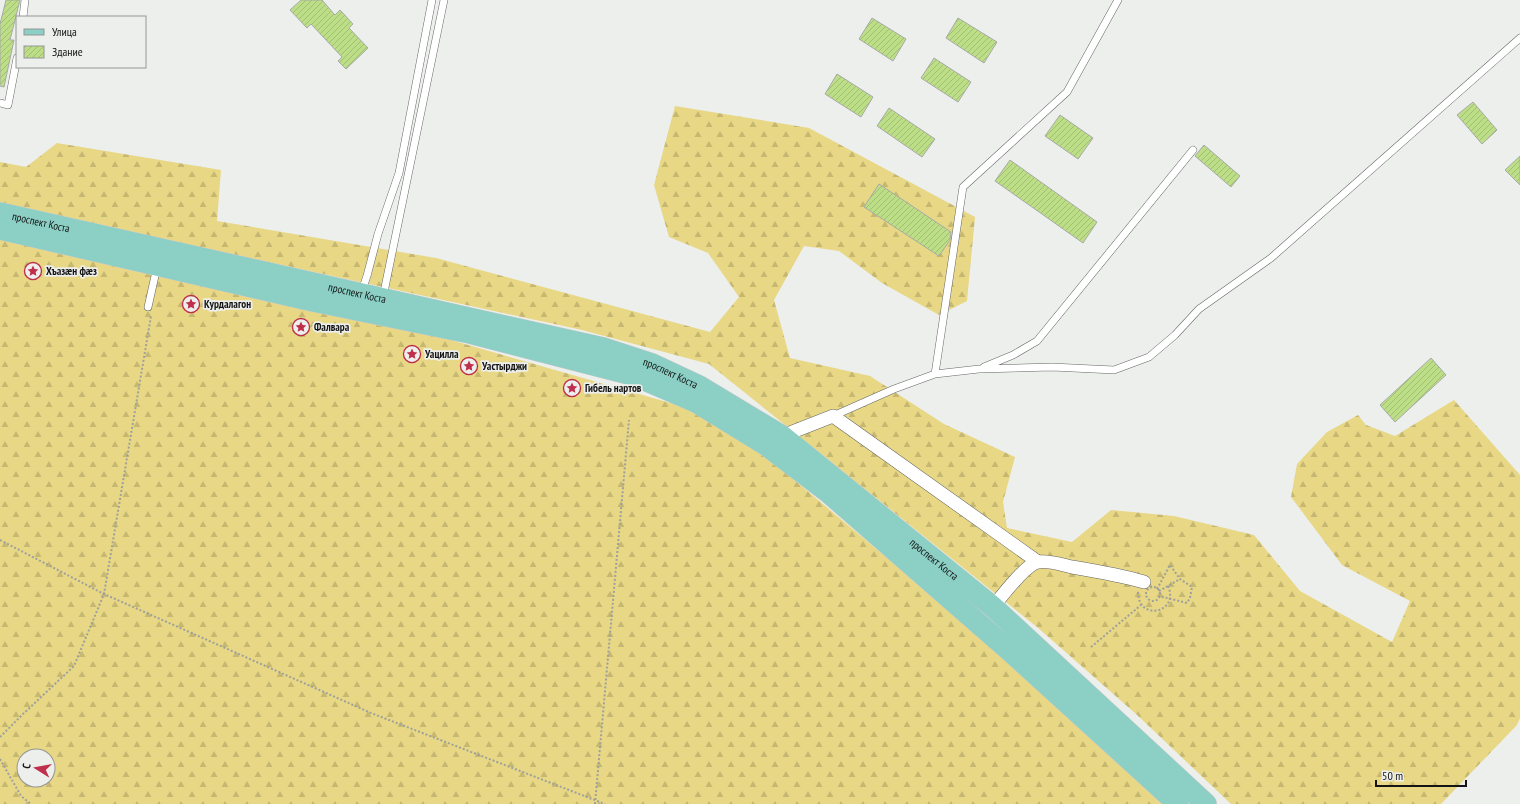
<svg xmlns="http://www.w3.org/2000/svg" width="1520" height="804" font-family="'PT Sans Narrow',sans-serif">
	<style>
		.forest { fill: url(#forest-firs); fill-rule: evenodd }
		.building { fill: url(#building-hatch); stroke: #a8aaa7 }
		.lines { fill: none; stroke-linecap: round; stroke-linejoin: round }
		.lane-casing { stroke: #646664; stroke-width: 8 }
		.street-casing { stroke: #646664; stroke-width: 14 }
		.primary-casing { stroke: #cbcbcb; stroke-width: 22 }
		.path { stroke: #9ea09e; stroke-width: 2; stroke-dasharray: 2 2; stroke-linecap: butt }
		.lane { stroke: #fff; stroke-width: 7 }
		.street { stroke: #fff; stroke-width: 13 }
		.primary { stroke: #8bcfc5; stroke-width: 21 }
		.labels { text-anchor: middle; stroke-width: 3.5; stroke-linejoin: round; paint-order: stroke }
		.street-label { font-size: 11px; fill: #131413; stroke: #edefed }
		.poi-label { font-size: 11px; font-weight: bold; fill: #131413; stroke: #edefed; text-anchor: start }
	</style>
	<defs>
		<pattern id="forest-firs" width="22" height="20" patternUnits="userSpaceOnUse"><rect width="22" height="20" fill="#e8d784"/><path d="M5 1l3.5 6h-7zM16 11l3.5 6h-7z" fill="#c6b871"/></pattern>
		<pattern id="building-hatch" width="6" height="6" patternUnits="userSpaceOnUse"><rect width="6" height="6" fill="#bcde86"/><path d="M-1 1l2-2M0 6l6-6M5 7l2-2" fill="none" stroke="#a1be73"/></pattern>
	</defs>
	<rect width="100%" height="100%" fill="#edefed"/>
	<!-- forest -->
	<path class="forest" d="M675,106L809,128L975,217L967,301L939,315L882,283L839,251L804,246L774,300L790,358L870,376L944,424L1015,457L1003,502L1007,528L1072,542L1111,510L1174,516L1254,535L1300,591L1392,642L1410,601L1342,565L1291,497L1297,464L1327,432L1358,415L1366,425L1395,436L1454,400L1520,475V718L1517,725L1441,804H1231L1136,714L1037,627L709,364L582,330L0,204V162L26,167L57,143L221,170L217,221L436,258L710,332L739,297L708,253L669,237L654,185Z
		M0,235L402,326L688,408L761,452L993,647L1166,804H0ZM24,756H48V780H24Z"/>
	<!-- building -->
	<path class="building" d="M6,0H20L10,40H14L4,87L0,86V24Z
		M301,0H322L335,15L340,10L353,24L349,28L368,48L346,69L338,61L342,57L311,24L307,28L290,10Z
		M872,18L906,39L893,61L859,39Z
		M958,18L997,42L984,63L946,38Z
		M934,58L971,82L958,102L921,78Z
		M837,74L873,97L861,117L825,94Z
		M1473,102L1497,130L1482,144L1457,115Z
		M889,108L935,139L922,157L877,126Z
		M1060,115L1093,138L1078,159L1045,136Z
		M1204,145L1240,176L1231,187L1195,156Z
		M1520,156V185L1505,170Z
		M1010,160L1097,222L1083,243L995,181Z
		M879,184L951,232L950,240L939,256L864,207Z
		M1431,358L1446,375L1395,422L1380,405Z"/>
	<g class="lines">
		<!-- lane casing -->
		<g class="lane-casing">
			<path id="lane" d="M23,17L25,0
				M0,103L8,105L17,58
				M361,293L367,276L378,234L399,173L432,0
				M383,297L444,0
				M148,307L157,267
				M984,367L1013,355L1037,341L1193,150
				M935,374L963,187L1067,92L1118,0
				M833,416L894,389L935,374L979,369L1052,367L1114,370L1149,357L1175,335L1199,309L1271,258L1520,38"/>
		</g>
		<!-- street casing -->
		<g class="street-casing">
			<path id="street" d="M782,436L833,416L1038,562
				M993,607C1001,597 1026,564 1038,562C1049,560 1062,565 1072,567C1096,571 1120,575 1144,582"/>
		</g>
		<!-- primary casing -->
		<g class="primary-casing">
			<g id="primary">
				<path id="s1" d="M0,213L603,348L652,364L699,386L782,436L993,607L1206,804"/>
				<path d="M0,229L313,301L470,333L633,375L696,402L766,445L829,493L1010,651L1178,804"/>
			</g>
		</g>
		<!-- path -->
		<path class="path" d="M0,540L104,594L371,713L605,804
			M1146 594a7 7 0 1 1 14 0a7 7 0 1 1-14 0Z
			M1157,589L1170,565L1180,579L1192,587L1190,598L1187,603L1159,596
			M1159,591L1180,579
			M1138,592C1138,622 1180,613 1168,586
			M1091,647L1141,605
			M0,737L22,715L74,666L104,594L151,316
			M0,759L21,796L31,804
			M595,804L629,420"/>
		<!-- lane -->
		<use href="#lane" class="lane"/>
		<!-- street -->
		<use href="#street" class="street"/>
		<!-- primary -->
		<use href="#primary" class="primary"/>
	</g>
	<!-- icons -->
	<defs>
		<g id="sight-ring" transform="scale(0.9)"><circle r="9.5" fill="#edefed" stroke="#bf2e4a" stroke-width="1.5"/><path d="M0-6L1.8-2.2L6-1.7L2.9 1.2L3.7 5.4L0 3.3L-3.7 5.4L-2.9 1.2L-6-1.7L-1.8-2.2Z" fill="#bf2e4a"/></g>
	</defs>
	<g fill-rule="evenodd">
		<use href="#sight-ring" x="33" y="271"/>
		<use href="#sight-ring" x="191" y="304"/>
		<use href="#sight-ring" x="301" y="327"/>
		<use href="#sight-ring" x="412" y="354"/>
		<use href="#sight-ring" x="469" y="366"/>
		<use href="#sight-ring" x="572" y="388"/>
	</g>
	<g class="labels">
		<!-- street labels -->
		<g class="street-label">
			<text dy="4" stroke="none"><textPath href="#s1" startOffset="42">проспект Коста</textPath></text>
			<text dy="4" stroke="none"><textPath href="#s1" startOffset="366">проспект Коста</textPath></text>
			<text dy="4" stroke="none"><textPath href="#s1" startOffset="690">проспект Коста</textPath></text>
			<text dy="4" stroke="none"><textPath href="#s1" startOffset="1014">проспект Коста</textPath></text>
		</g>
		<!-- poi labels -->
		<g class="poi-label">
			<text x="46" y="275">Хъазæн фæз</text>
			<text x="204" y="308">Курдалагон</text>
			<text x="314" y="331">Фалвара</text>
			<text x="425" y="358">Уацилла</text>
			<text x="482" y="370">Уастырджи</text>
			<text x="585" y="392">Гибель нартов</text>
		</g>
	</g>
	<!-- legend -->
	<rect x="16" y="16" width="130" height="52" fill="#edefed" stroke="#969796"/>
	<rect x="24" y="29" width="20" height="6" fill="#8bcfc5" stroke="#969796"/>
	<text x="52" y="36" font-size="12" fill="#131413">Улица</text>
	<rect x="24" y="46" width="20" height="12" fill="url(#building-hatch)" stroke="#969796"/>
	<text x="52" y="56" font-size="12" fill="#131413">Здание</text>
	<!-- north arrow -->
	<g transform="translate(36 768) rotate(281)"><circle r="19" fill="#edefed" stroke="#969796"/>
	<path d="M0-3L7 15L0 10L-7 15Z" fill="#bf2e4a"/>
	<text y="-6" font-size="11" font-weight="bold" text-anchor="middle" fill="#131413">С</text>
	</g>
	<!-- scale -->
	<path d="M1376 780v6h90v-6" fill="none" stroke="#131413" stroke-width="2"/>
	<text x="1382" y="780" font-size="12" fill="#131413" stroke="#edefed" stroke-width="3" paint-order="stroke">50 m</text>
</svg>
